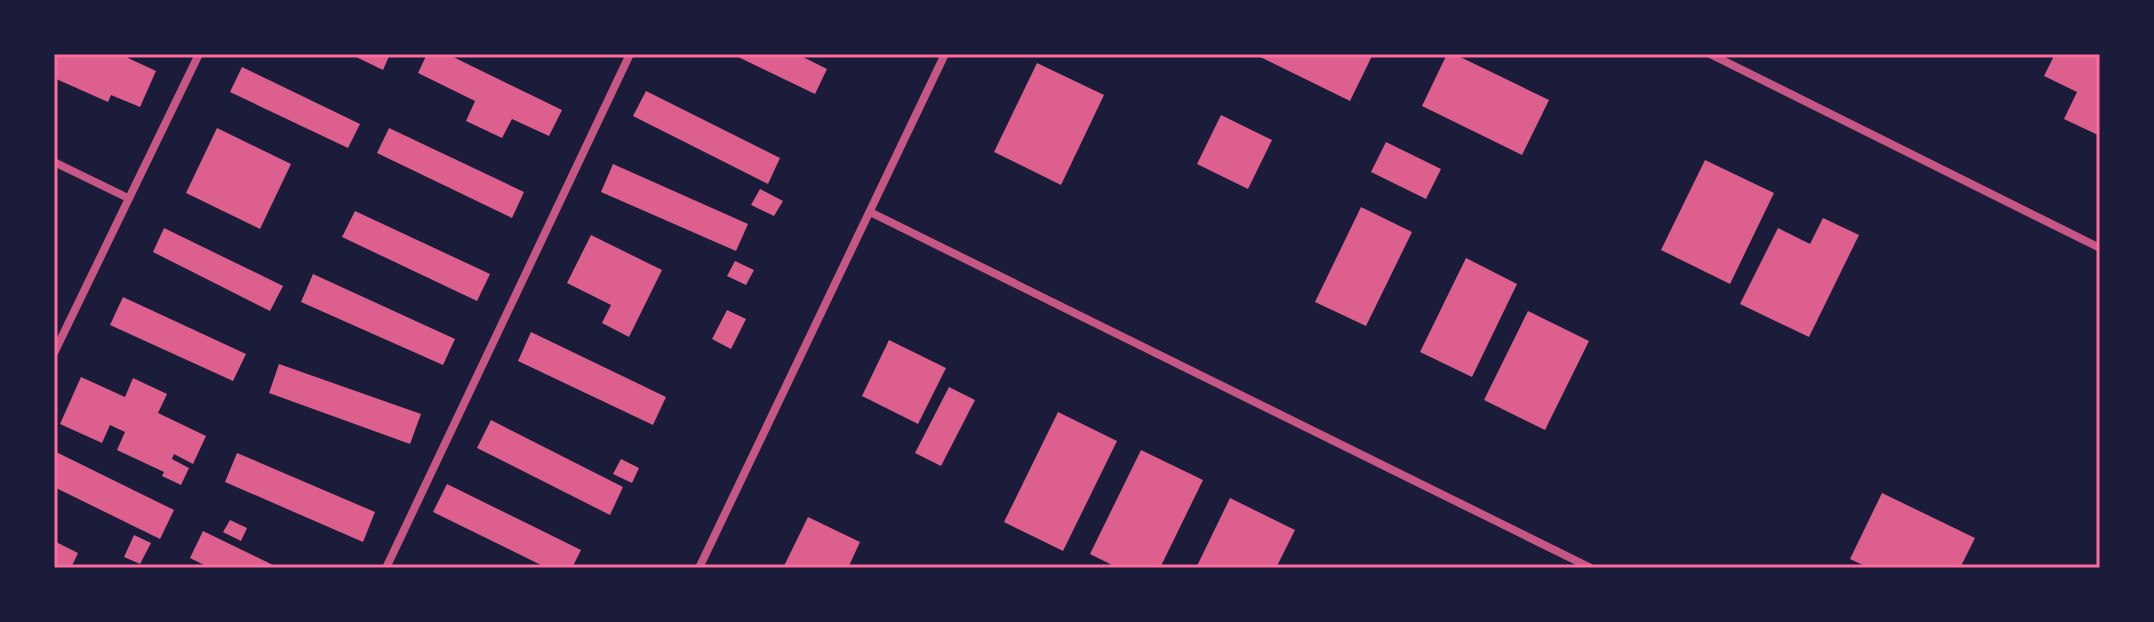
<svg xmlns="http://www.w3.org/2000/svg" width="2154" height="622" font-family="'Roboto Condensed',sans-serif">
	<style>
		.building { fill: #dd5f8e }
		.lines { fill: none; stroke-linecap: round; stroke-linejoin: round }
		.minor { stroke: #c65784; stroke-width: 8 }
		.neatline { fill: none; stroke: #ff6b9d; stroke-width: 3 }
	</style>
	<rect width="100%" height="100%" fill="#1b1b3a"/>
	<!-- building -->
	<path class="building" d="M54,54H130L128,58L156,71L140,107L111,95L108,102L54,78Z
		M350,54H390L383,70Z
		M427,54H447L562,110L549,136L512,119L502,138L466,121L475,101L418,73Z
		M732,54H797L827,69L815,94Z
		M1254,54H1373L1350,101Z
		M1447,54H1454L1549,100L1522,155L1422,106Z
		M2055,54H2100V136L2064,119L2077,92L2044,76Z
		M1037,63L1104,95L1061,185L994,152Z
		M242,67L360,124L348,148L230,92Z
		M646,91L780,158L768,184L633,116Z
		M1221,115L1272,140L1248,189L1197,164Z
		M217,128L291,164L260,229L186,193Z
		M389,128L524,192L512,218L377,153Z
		M1386,142L1441,169L1426,199L1371,172Z
		M1705,160L1774,193L1730,284L1661,250Z
		M613,164L748,224L736,251L601,192Z
		M760,189L783,201L774,216L751,205Z
		M1361,207L1412,232L1366,326L1315,302Z
		M355,211L490,274L477,301L342,237Z
		M1823,218L1859,235L1809,337L1740,304L1778,228L1810,244Z
		M164,228L283,286L270,311L153,252Z
		M591,235L662,270L629,337L602,323L611,305L567,283Z
		M1466,258L1517,284L1472,377L1420,352Z
		M735,261L754,270L746,285L727,276Z
		M313,274L455,339L443,365L301,302Z
		M123,297L246,354L233,381L110,325Z
		M727,310L746,319L731,349L712,339Z
		M1528,311L1589,341L1545,430L1484,400Z
		M531,332L666,397L653,425L518,361Z
		M889,340L946,368L918,424L862,396Z
		M279,364L421,414L410,444L269,393Z
		M81,377L125,397L133,378L167,394L158,413L206,436L193,464L174,454L172,459L189,468L181,485L162,476L164,472L117,450L125,432L110,425L102,443L60,424Z
		M949,387L975,400L941,466L915,453Z
		M1058,412L1117,441L1063,551L1004,522Z
		M491,420L623,487L610,515L477,448Z
		M1141,450L1203,480L1160,568H1118L1090,554Z
		M54,451L174,510L160,539L54,487Z
		M237,453L375,512L363,542L225,482Z
		M621,459L639,468L632,483L613,474Z
		M447,484L581,550L572,568H547L433,512Z
		M1882,493L1975,538L1960,568H1869L1850,559Z
		M1230,498L1295,530L1276,568H1196Z
		M808,517L860,542L848,568H783Z
		M230,520L247,528L241,541L223,532Z
		M203,531L279,568H210L190,558Z
		M134,535L151,543L140,564L124,557Z
		M54,541L78,553L71,568H54Z"/>
	<g class="lines">
		<!-- minor -->
		<path class="minor" d="M1710,54L2100,248
			M54,162L128,198
			M870,212L1591,568
			M54,353L199,54
			M386,568L630,54
			M699,568L945,54"/>
	</g>
	<!-- border -->
	<rect width="2154" height="622" fill="none" stroke="#1b1b3a" stroke-width="112"/>
	<rect x="56" y="56" width="2042" height="510" class="neatline"/>
</svg>
